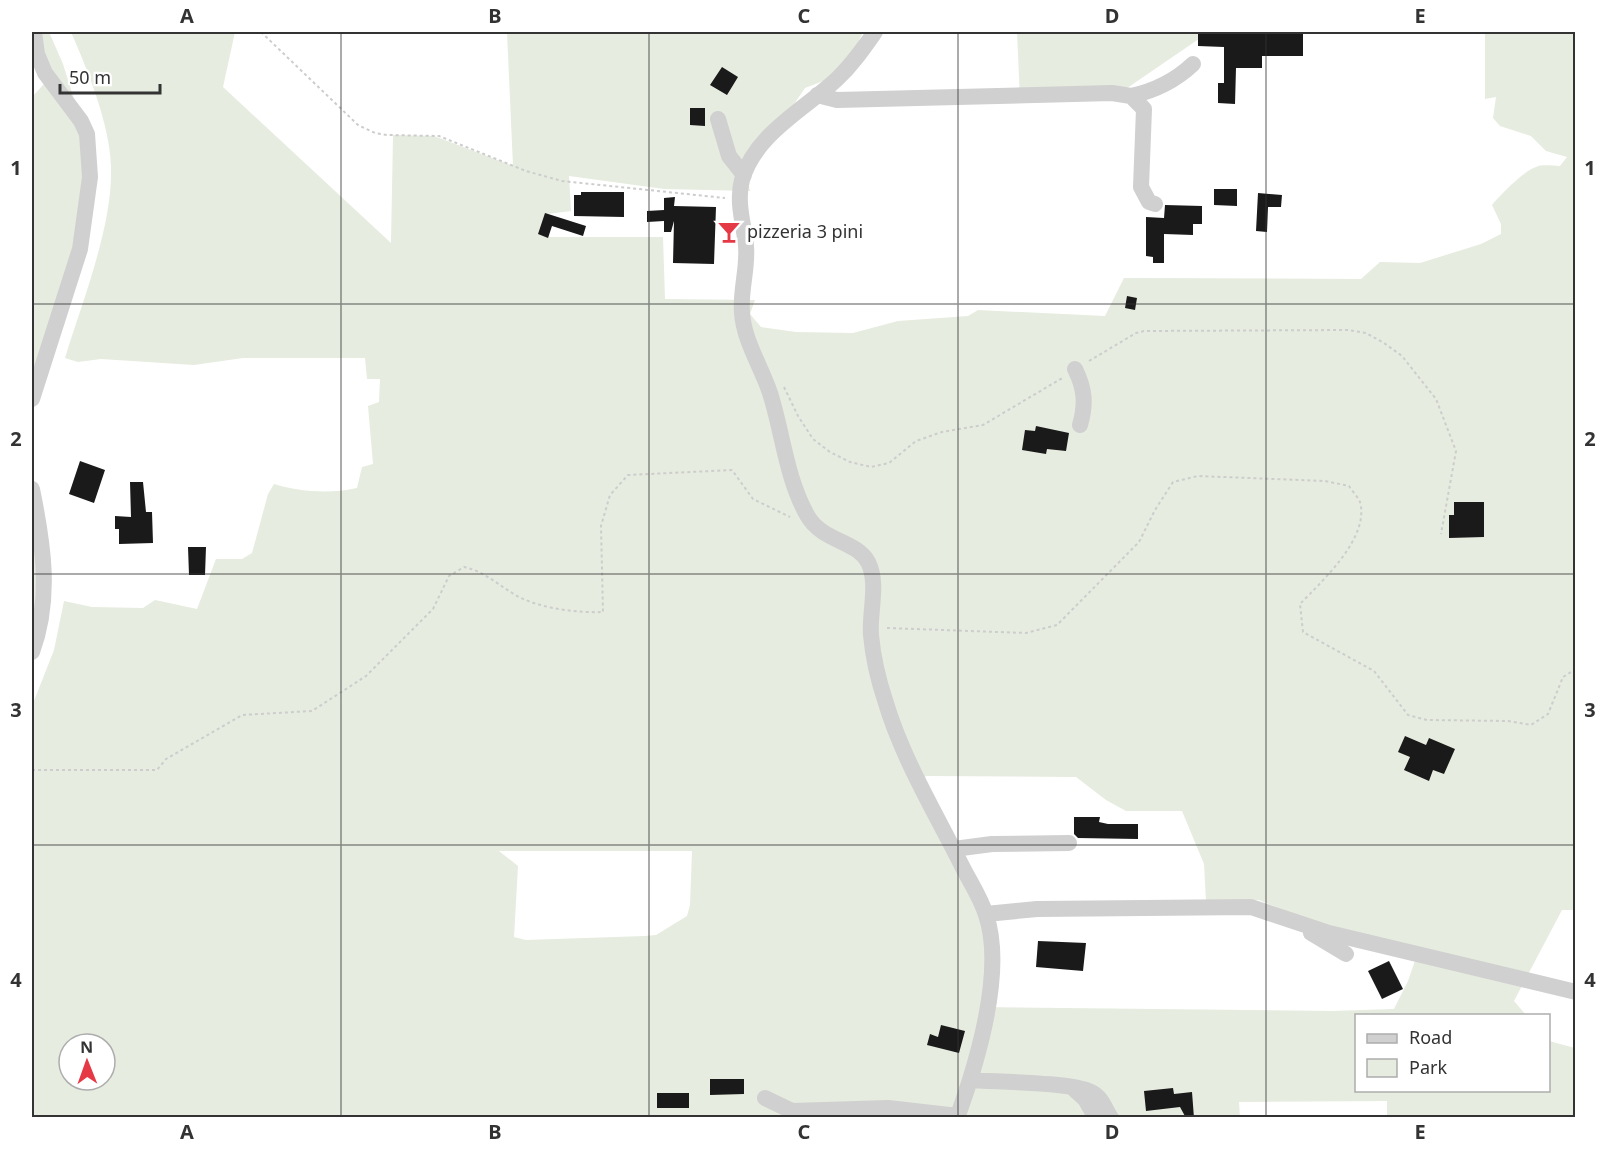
<svg xmlns="http://www.w3.org/2000/svg" width="1607" height="1149" font-family="'Noto Sans',sans-serif">
	<style>
		.green { fill: #e6ecdf; fill-rule: evenodd }
		.building { fill: #1a1a1a }
		.lines { fill: none; stroke-linecap: round; stroke-linejoin: round }
		.path { stroke: #cdcdcd; stroke-width: 2; stroke-dasharray: 3 3; stroke-linecap: butt }
		.minor { stroke: #d0d0d0; stroke-width: 16 }
		.grid { fill: none; stroke: #333; stroke-width: 1.5; stroke-opacity: 0.55 }
		.labels { text-anchor: middle; stroke-width: 6; stroke-linejoin: round; paint-order: stroke }
		.poi-label { font-size: 18px; fill: #333; stroke: #fff; text-anchor: start }
		.neatline { fill: none; stroke: #333; stroke-width: 2 }
		.grid-label { font-size: 20px; text-anchor: middle; font-weight: bold; fill: #333 }
	</style>
	<rect width="100%" height="100%" fill="#fff"/>
	<!-- green -->
	<path class="green" d="M32,32H49L63,64L89,147L87,203L32,386V97L44,84Z
		M71,32H235L223,87L391,243L393,135L434,136L513,166L507,32H863L854,51L831,78L805,88L746,174L750,191L664,189L569,176L571,211L547,214L549,237H663L665,299L755,300L750,314L761,327L796,332L853,333L898,321L968,316L978,310L1105,316L1124,278L1361,279L1380,262L1420,263L1481,244L1501,234V224L1492,205C1500,195 1525,170 1536,167C1543,164 1552,166 1560,166L1567,157L1546,151L1531,136L1500,126L1493,118L1496,97L1485,99V32H1575V910H1562L1514,1001L1526,1015L1356,1016V1090H1548L1549,1041L1575,1048V1117H1387V1101L1239,1102L1240,1118L32,1117V706L54,650L64,601L92,607L143,608L155,600L197,609L216,559H242L252,553L268,494L274,484C300,492 331,494 357,488L362,467L373,464L368,406L379,402L380,379H367L365,358H243L194,365L101,359L78,362L65,358C82,302 113,226 111,167C110,125 88,71 71,32ZM927,776L1076,777L1106,800L1126,811H1182L1204,864L1206,901L1259,900L1314,923L1419,949L1408,981L1394,1009L1332,1011L981,1007L988,963L984,920L913,780ZM499,851H692L690,905L687,916L656,935L645,936L526,940L514,937L518,866ZM69,1044H105V1080H69Z
		M1017,32H1209L1117,95L1020,99Z
		M32,501L39,532L32,652Z"/>
	<!-- building -->
	<path class="building" d="M1280,32H1303V56H1262V68H1236L1235,104L1218,103V83H1224V47L1198,46V34H1280Z
		M722,67L738,77L727,95L710,85Z
		M690,108H705V126L690,125Z
		M1214,189H1237V206L1214,205Z
		M581,192H624V217L574,216V195H581Z
		M1258,193L1282,195L1281,207H1268L1267,232L1256,231Z
		M675,197L674,206L716,207L714,264L673,263L674,221L671,232H664V221L647,222V211L664,210V198Z
		M1165,205L1202,206V224H1193V235L1164,234V263H1153V257L1146,256V217L1164,218Z
		M545,213L586,226L583,236L552,226L548,238L538,234Z
		M1127,296L1137,298L1135,310L1125,308Z
		M1036,426L1069,433L1066,451L1047,449L1046,454L1022,450L1025,430L1035,431Z
		M80,461L105,470L94,503L69,494Z
		M130,482H143L146,512H152L153,543L119,544V529H115V516L131,517Z
		M1454,502H1484V537L1449,538V515H1454Z
		M188,547H206L205,575H189Z
		M1405,736L1426,745L1429,738L1455,749L1444,774L1433,770L1429,781L1404,770L1410,757L1398,752Z
		M1074,817H1100L1099,822L1108,824H1138V839L1078,838L1074,834Z
		M1038,941L1086,943L1083,971L1036,967Z
		M1389,961L1403,989L1382,999L1368,971Z
		M941,1025L965,1031L959,1053L927,1045L930,1034L938,1037Z
		M710,1079H744V1094L710,1095Z
		M1173,1088L1174,1094L1192,1092L1194,1118H1186L1180,1107L1146,1111L1144,1091Z
		M657,1093H689V1108H657Z"/>
	<g class="lines">
		<!-- path -->
		<path class="path" d="M261,32L358,125L375,133L387,135L439,136L526,171L562,181L725,198
			M1089,361L1136,333L1144,331L1348,330L1366,333L1384,343L1402,356L1436,399L1456,451L1441,534
			M784,387L798,416L813,439L830,452L850,462L871,467L889,463L916,441L942,432L983,425L1064,377
			M887,628L1026,633L1057,625L1139,542L1155,510L1173,482L1198,476L1325,481L1349,486C1352,491 1358,497 1360,502C1370,538 1321,582 1300,604L1303,632L1374,671L1408,715L1427,720L1508,721L1531,725L1548,714L1563,677L1576,669
			M32,770H157L166,759L242,715L312,711L366,676L433,609L449,576L464,567C487,572 501,588 521,598C545,609 578,613 603,612L601,526L610,495L628,475L732,470L753,499L790,517"/>
		<!-- minor -->
		<path class="minor" d="M875,32C863,49 852,65 837,79C805,109 755,134 742,180C736,202 744,225 746,246C748,269 740,290 742,313C744,341 761,366 770,393C783,434 786,477 807,515C822,542 856,540 868,562C879,583 869,613 871,635C873,657 878,679 885,700C902,758 935,812 962,866C970,882 981,898 986,915C1005,971 977,1063 957,1118
			M817,95L837,100L1112,93L1131,96L1144,109L1141,187L1149,202L1155,204
			M1131,96C1154,91 1175,81 1193,64
			M718,119L729,156L744,175
			M1075,369C1085,389 1086,404 1080,425
			M32,399L80,249L90,177L87,134L81,121L45,73L37,54L34,32
			M32,489C43,543 52,598 32,652
			M954,849L992,844L1069,843
			M986,914L1037,909L1251,907L1329,933L1576,992
			M1311,933L1346,954
			M970,1080C996,1082 1071,1082 1091,1092C1102,1097 1105,1109 1111,1118
			M1075,1090L1085,1099L1096,1118
			M765,1098L792,1111L888,1108L958,1116"/>
	</g>
	<!-- grid -->
	<path class="grid" d="M341,32V1118M649,32V1118M958,32V1118M1266,32V1118M32,304H1576M32,574H1576M32,845H1576"/>
	<!-- icons -->
	<defs>
		<g id="bar-bare" transform="scale(1.8)"><path d="M-6-5H6L.8 .8V4.5H3.5V6h-7V4.5H-.8V.8Z" fill="#e63946" stroke="#fff" stroke-width="2.5" paint-order="stroke"/></g>
	</defs>
	<g fill-rule="evenodd">
		<use href="#bar-bare" x="729" y="232"/>
	</g>
	<g class="labels">
		<!-- poi labels -->
		<g class="poi-label">
			<text x="747" y="238">pizzeria 3 pini</text>
		</g>
	</g>
	<!-- border -->
	<rect width="1607" height="1149" fill="none" stroke="#ffffff" stroke-width="66"/>
	<!-- legend -->
	<rect x="1355" y="1014" width="195" height="78" fill="#ffffff" stroke="#adadad" stroke-width="1.5"/>
	<rect x="1367" y="1034" width="30" height="9" fill="#d0d0d0" stroke="#adadad" stroke-width="1.5"/>
	<text x="1409" y="1044" font-size="18" fill="#333333">Road</text>
	<rect x="1367" y="1059" width="30" height="18" fill="#e6ecdf" stroke="#adadad" stroke-width="1.5"/>
	<text x="1409" y="1074" font-size="18" fill="#333333">Park</text>
	<!-- north arrow -->
	<g transform="translate(87 1062) rotate(359)"><circle r="28" fill="#ffffff" stroke="#adadad" stroke-width="1.5"/>
	<path d="M0-4.5L10 22L0 15L-10 22Z" fill="#e63946"/>
	<text y="-9" font-size="16" font-weight="bold" text-anchor="middle" fill="#333333">N</text>
	</g>
	<!-- scale -->
	<path d="M60 84v9h100v-9" fill="none" stroke="#333333" stroke-width="3"/>
	<text x="69" y="84" font-size="18" fill="#333333" stroke="#ffffff" stroke-width="4.5" paint-order="stroke">50 m</text>
	<rect x="33" y="33" width="1541" height="1083" class="neatline"/>
	<g class="grid-label">
		<text x="187" y="23">A</text>
		<text x="495" y="23">B</text>
		<text x="804" y="23">C</text>
		<text x="1112" y="23">D</text>
		<text x="1420" y="23">E</text>
		<text x="16" y="175">1</text>
		<text x="1590" y="175">1</text>
		<text x="16" y="446">2</text>
		<text x="1590" y="446">2</text>
		<text x="16" y="717">3</text>
		<text x="1590" y="717">3</text>
		<text x="16" y="987">4</text>
		<text x="1590" y="987">4</text>
		<text x="187" y="1139">A</text>
		<text x="495" y="1139">B</text>
		<text x="804" y="1139">C</text>
		<text x="1112" y="1139">D</text>
		<text x="1420" y="1139">E</text>
	</g>
</svg>
